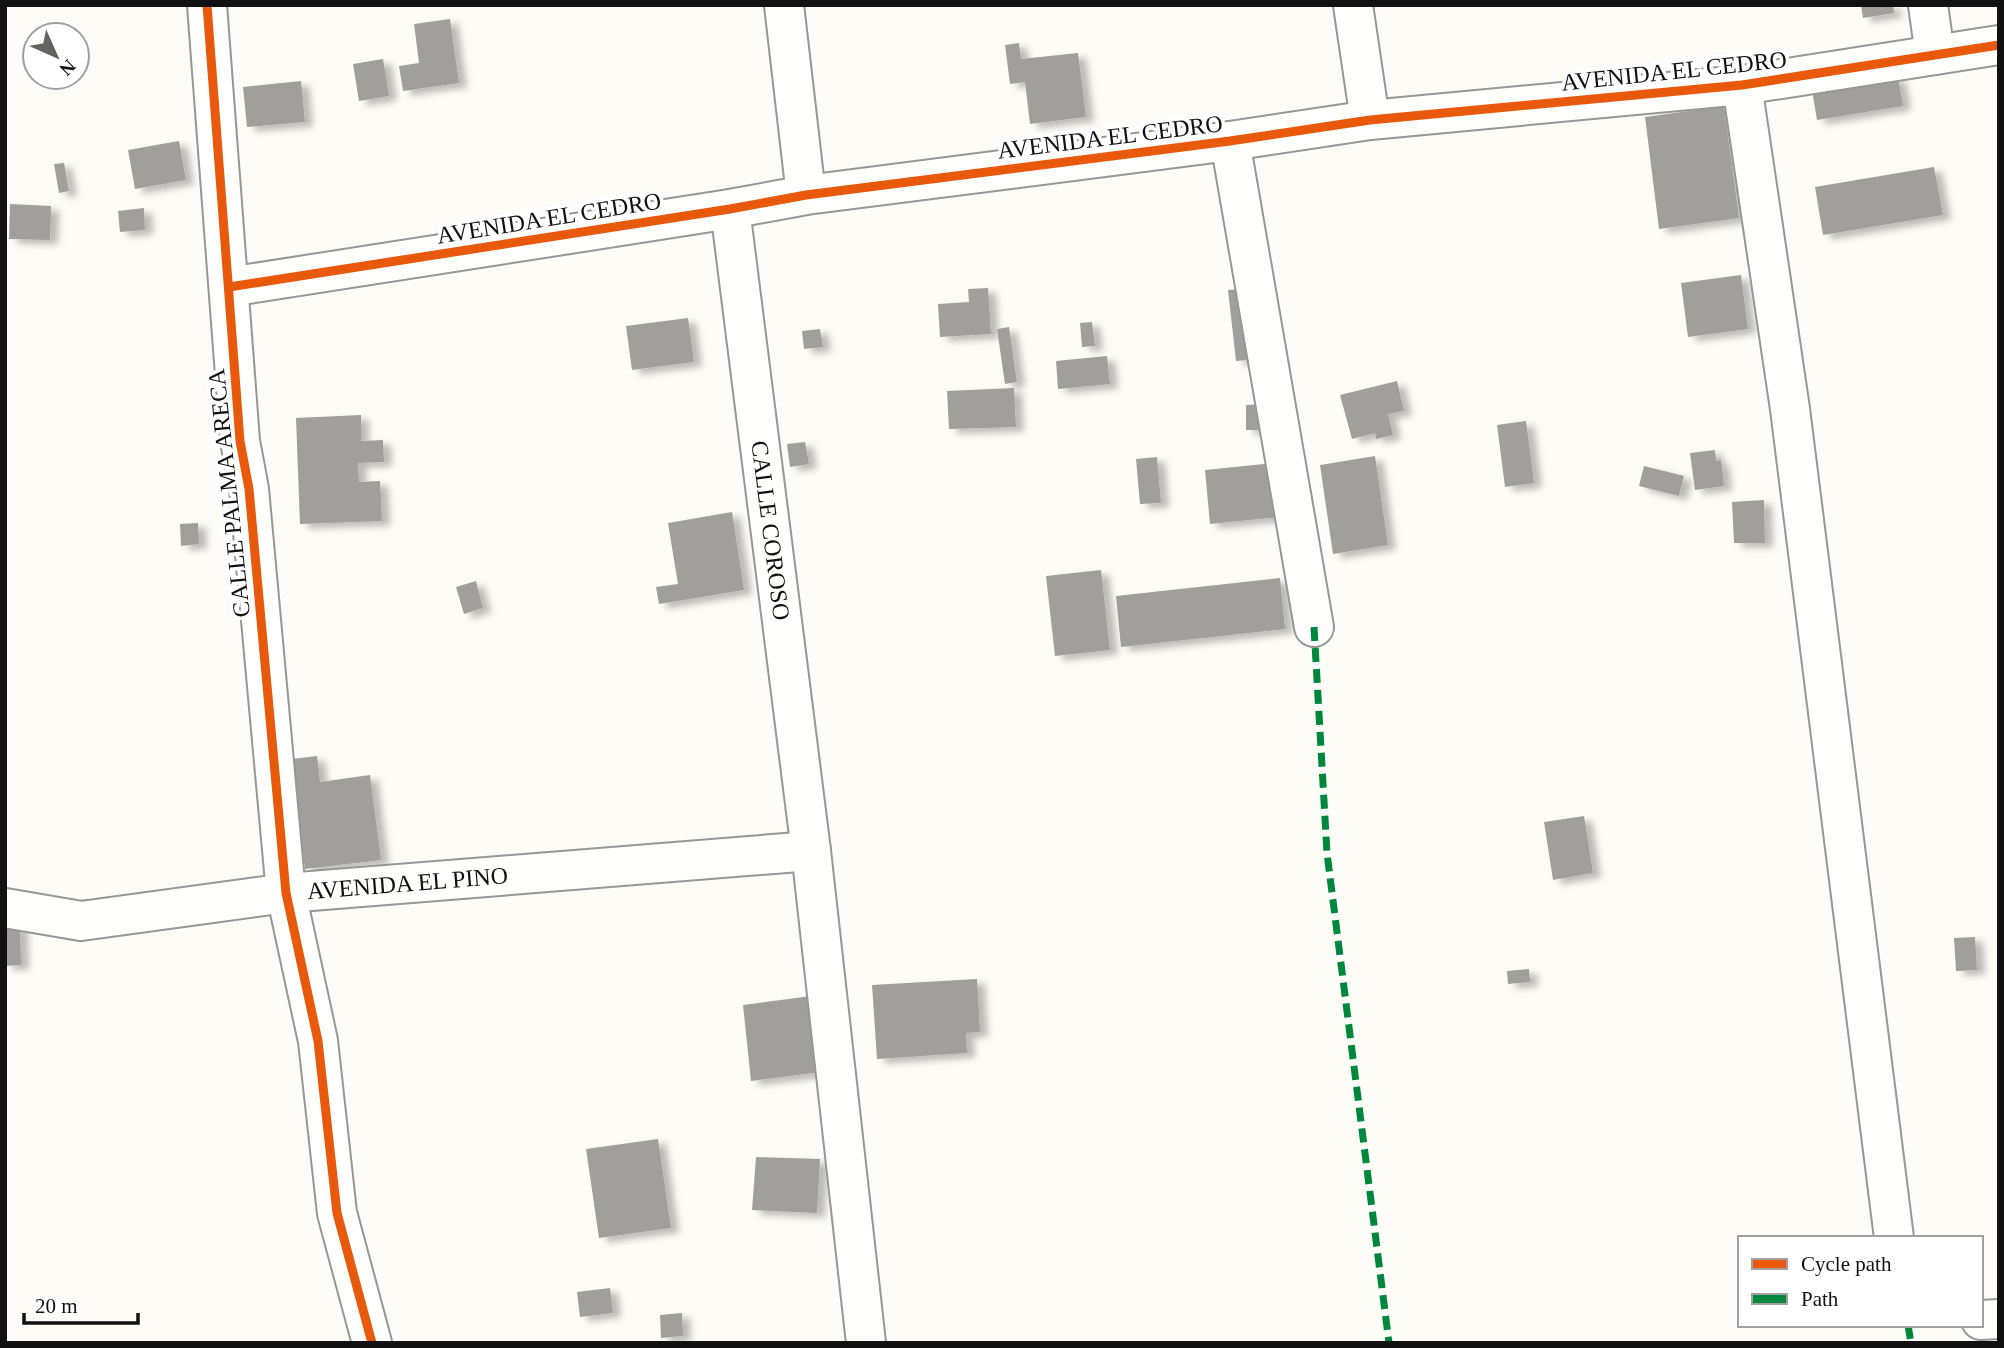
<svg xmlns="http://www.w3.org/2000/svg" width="2004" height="1348" font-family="'Times New Roman',serif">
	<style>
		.building { fill: #a19f9c; filter: url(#shadow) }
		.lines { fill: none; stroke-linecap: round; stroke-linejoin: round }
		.minor-casing { stroke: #979795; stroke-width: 42 }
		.minor { stroke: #fffffe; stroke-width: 38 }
		.quiet { stroke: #00873e; stroke-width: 7; stroke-dasharray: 14 7; stroke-linecap: butt }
		.cycleway-casing { stroke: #fff; stroke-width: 13 }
		.cycleway { stroke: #e8590c; stroke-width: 9 }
		.labels { text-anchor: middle; stroke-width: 7; stroke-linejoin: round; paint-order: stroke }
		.street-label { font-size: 24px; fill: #111; stroke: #fff }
	</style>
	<defs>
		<filter id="shadow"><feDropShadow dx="8" dy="4.5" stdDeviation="3.5" flood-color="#0004"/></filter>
	</defs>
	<rect width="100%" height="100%" fill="#fdfcf7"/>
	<!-- building -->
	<path class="building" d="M1861,5H1893L1894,13L1863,18Z
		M450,19L459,83L403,91L399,66L419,63L414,24Z
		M1019,43L1021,59L1078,53L1086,117L1030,124L1025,82L1010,84L1005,45Z
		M383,59L389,96L359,101L353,64Z
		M1898,76L1903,106L1817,120L1812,90Z
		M301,81L305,122L247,127L243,87Z
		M1724,106L1739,218L1659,229L1645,117Z
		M179,141L186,180L135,189L128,150Z
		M64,163L69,191L59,193L54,164Z
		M1934,167L1943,215L1823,235L1815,187Z
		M10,204L51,206L50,240L9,239Z
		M144,208L145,230L120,232L118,211Z
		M1741,275L1748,329L1688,337L1681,283Z
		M988,288L991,334L940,337L938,304L969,302L968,289Z
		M1240,289L1247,360L1236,361L1228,290Z
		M688,318L694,362L632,370L626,326Z
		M1092,322L1095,346L1082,347L1080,323Z
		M1009,327L1017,382L1005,384L997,329Z
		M820,329L823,347L804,349L802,331Z
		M1107,356L1110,384L1058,389L1056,361Z
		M1397,381L1404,411L1388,414L1393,435L1376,439L1375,433L1352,439L1340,395Z
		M1014,388L1016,427L949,429L947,391Z
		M1260,404V430H1246V405Z
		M361,415V441L383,440L384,462L358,463L359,482L380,481L382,521L300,524L296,418Z
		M1526,421L1534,483L1505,487L1497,425Z
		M805,442L809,464L790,467L787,444Z
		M1715,450L1716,461L1721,460L1724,486L1695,490L1690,453Z
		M1375,456L1388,545L1333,554L1320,465Z
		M1157,457L1161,503L1140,504L1136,459Z
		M1274,463L1279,517L1210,524L1205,470Z
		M1644,466L1684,476L1679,496L1639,486Z
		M1764,500L1765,543H1734L1732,502Z
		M732,512L744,590L659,604L656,587L678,584L668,523Z
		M198,523L199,544L181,546L180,524Z
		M1101,570L1110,650L1055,656L1046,576Z
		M1280,578L1285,629L1121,647L1116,596Z
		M476,581L483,608L464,614L456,587Z
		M317,756L320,782L370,775L381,860L305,869L292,759Z
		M1584,816L1593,873L1553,880L1544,822Z
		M5,924H20L21,965L5,966Z
		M1975,937L1977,970L1956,971L1954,938Z
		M1529,969L1530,982L1508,984L1507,971Z
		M977,979L980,1032L966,1033L967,1053L877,1059L872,985Z
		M811,996L820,1072L751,1081L743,1005Z
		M658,1139L671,1228L599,1238L586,1149Z
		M756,1157L820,1159L817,1213L752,1210Z
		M610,1288L613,1313L580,1317L577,1292Z
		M682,1313L683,1336L661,1338L660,1315Z"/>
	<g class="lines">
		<!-- minor casing -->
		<g class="minor-casing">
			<g id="minor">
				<path d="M207,5L240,441L249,489L286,893L318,1041L337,1213L372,1343"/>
				<path d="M784,5L806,195"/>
				<path d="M1353,5L1370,120"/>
				<path d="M1928,5L1935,55"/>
				<path d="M1742,85L1790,409L1894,1238"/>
				<path d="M1230,141L1314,627"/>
				<path id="s1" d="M730,209L811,851L866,1343"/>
				<path d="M229,287L730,209L806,195L1230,141L1370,120L1742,85L1999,45"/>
				<path id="s2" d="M5,908L81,921L286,893L811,851"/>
				<path d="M1981,1320L1999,1319"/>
			</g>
		</g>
		<!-- minor -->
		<use href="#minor" class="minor"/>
		<!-- quiet -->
		<path class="quiet" d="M1314,627L1327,853L1389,1343
			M1908,1325L1911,1343"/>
		<!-- cycleway casing -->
		<g class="cycleway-casing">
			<path id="cycleway" d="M207,5L240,441L249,489L286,893L318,1041L337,1213L372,1343
				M229,287L730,209L806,195L1230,141L1370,120L1742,85L1999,45"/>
		</g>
		<!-- cycleway -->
		<use href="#cycleway" class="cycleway"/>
	</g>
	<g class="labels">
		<!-- street labels -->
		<g class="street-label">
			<text transform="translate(1674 71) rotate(-6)" y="8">AVENIDA EL CEDRO</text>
			<text transform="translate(1110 137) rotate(-7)" y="8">AVENIDA EL CEDRO</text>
			<text transform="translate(549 218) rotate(-9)" y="8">AVENIDA EL CEDRO</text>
			<text transform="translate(229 493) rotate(-96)" y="8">CALLE PALMA ARECA</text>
			<text dy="8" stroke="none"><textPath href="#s1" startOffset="324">CALLE COROSO</textPath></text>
			<text dy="8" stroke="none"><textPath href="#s2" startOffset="406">AVENIDA EL PINO</textPath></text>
		</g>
	</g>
	<!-- border -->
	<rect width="2004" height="1348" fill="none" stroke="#111111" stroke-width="14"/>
	<!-- legend -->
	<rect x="1738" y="1236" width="245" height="91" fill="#ffffff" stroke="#a0a0a0" stroke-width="2"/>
	<rect x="1752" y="1259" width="35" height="10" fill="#e8590c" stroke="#a0a0a0" stroke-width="2"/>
	<text x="1801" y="1271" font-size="21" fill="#111111">Cycle path</text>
	<rect x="1752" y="1294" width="35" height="10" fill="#00873e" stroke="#a0a0a0" stroke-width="2"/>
	<text x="1801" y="1306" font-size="21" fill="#111111">Path</text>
	<!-- north arrow -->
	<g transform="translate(56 56) rotate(135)"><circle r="33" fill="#ffffff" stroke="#a0a0a0" stroke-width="2"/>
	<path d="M0-5L12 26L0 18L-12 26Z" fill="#646362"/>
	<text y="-10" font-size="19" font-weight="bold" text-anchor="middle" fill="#111111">N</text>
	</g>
	<!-- scale -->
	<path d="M24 1313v10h114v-10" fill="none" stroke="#111111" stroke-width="3.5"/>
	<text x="35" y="1313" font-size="21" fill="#111111" stroke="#ffffff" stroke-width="5" paint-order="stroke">20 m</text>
</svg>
